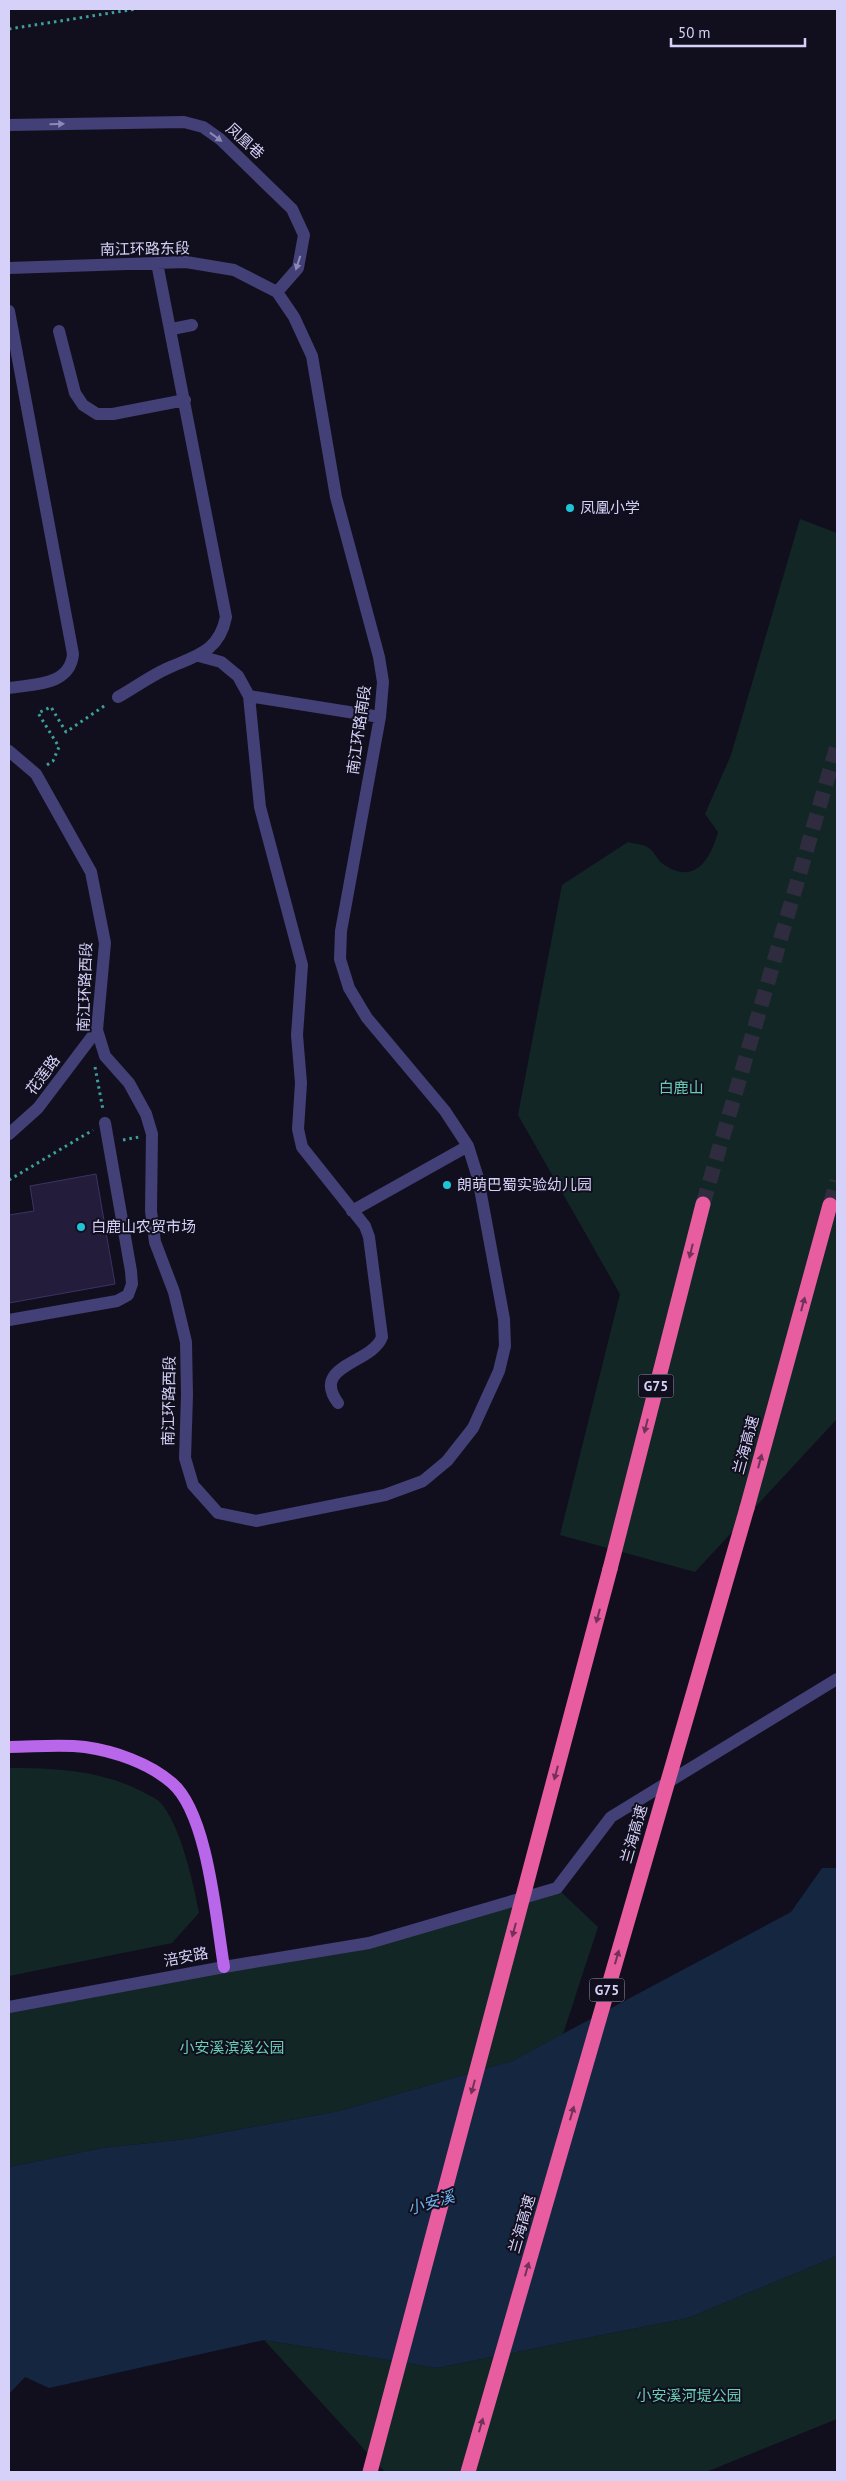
<svg xmlns="http://www.w3.org/2000/svg" width="846" height="2481" font-family="'PT Sans','Noto Sans SC',sans-serif">
	<style>
		.green { fill: #122625 }
		.water { fill: #152640 }
		.building { fill: #231d3b; stroke: #3c3264 }
		.lines { fill: none; stroke-linecap: round; stroke-linejoin: round }
		.highway-tunnel { stroke: #2e2c3e; stroke-width: 15; stroke-dasharray: 15 8; stroke-linecap: butt }
		.path { stroke: #3da09a; stroke-width: 3; stroke-dasharray: 2.5 4; stroke-linecap: butt }
		.minor { stroke: #424076; stroke-width: 12 }
		.major { stroke: #b866ea; stroke-width: 12 }
		.highway { stroke: #e85ca0; stroke-width: 15 }
		.highway-bridge { stroke: #e85ca0; stroke-width: 15 }
		.oneway { fill: #8c88b8 }
		.oneway2 { fill: #723258 }
		.poi-dot { fill: #1ec5d7; stroke: #110f1d; stroke-width: 2 }
		.labels { text-anchor: middle; stroke-width: 4; stroke-linejoin: round; paint-order: stroke }
		.shield { fill: #110f1d; stroke: #9a97b7; stroke-width: 1 }
		.shield-label { font-size: 14px; font-weight: bold; fill: #d5d1f9 }
		.street-label { font-size: 15px; fill: #d5d1f9; stroke: #110f1d }
		.poi-label { font-size: 15px; fill: #d5d1f9; stroke: #110f1d; text-anchor: start }
		.park-label { font-size: 15px; fill: #67ceb4; stroke: #110f1d }
		.water-label { font-size: 16px; font-style: italic; fill: #6db1eb; stroke: #110f1d }
	</style>
	<rect width="100%" height="100%" fill="#110f1d"/>
	<!-- green -->
	<path class="green" d="M800,519L837,533V1419L695,1572L560,1535L620,1294L518,1115L562,885L628,842C634,844 643,844 647,847C654,850 657,860 663,864C695,886 710,860 718,832L705,814L731,755Z
		M9,1768C55,1768 101,1770 143,1792C148,1795 156,1798 160,1802C181,1826 193,1882 199,1913L172,1943L9,1976Z
		M557,1888L598,1927L563,2034L512,2061L339,2111L187,2139L102,2148L9,2167V2007L369,1943Z
		M837,2256V2419L706,2472H385L264,2340L437,2368L688,2318Z"/>
	<!-- water -->
	<path class="water" d="M822,1868H837V2256L688,2318L437,2368L264,2340L49,2388L25,2377L9,2394V2167L102,2148L187,2139L339,2111L512,2061L791,1912Z"/>
	<!-- building -->
	<path class="building" d="M96,1174L115,1284L9,1303V1215L34,1211L30,1186Z"/>
	<g class="lines">
		<!-- highway-tunnel -->
		<path class="highway-tunnel" d="M703,1204L837,746
			M830,1205L837,1181"/>
		<!-- path -->
		<path class="path" d="M9,29L136,9
			M47,765L53,761L59,747L38,713L51,707L66,732L107,704
			M95,1067L103,1110
			M123,1140L139,1137
			M9,1180L93,1130"/>
		<!-- minor -->
		<path class="minor" d="M9,125L184,122L203,127L220,139L292,209L304,235L298,268L277,292
			M9,268L186,262L234,270L277,292L294,317L312,356L336,497L379,657L383,682L380,717L341,931L340,959L349,988L367,1018L445,1111L468,1146L478,1178L504,1319L505,1346L499,1371L473,1428L447,1461L423,1481L385,1495L256,1521L218,1513L193,1485L185,1458L187,1395L186,1342L174,1292L155,1242L151,1211L152,1134L146,1114L129,1083L105,1056L97,1030L105,943L91,872L36,774L9,751
			M9,311L73,654C70,686 34,684 9,688
			M172,329L192,325
			M59,331L75,393L83,405L97,414H113L185,400
			M199,656L221,662L238,676L249,696L260,807L302,965L297,1035L301,1083L298,1129L302,1147L365,1226L369,1237L382,1337C372,1364 310,1365 338,1403
			M249,696L380,717
			M118,697C134,688 149,677 166,669C194,656 219,653 226,617L157,263
			M9,1134L38,1108L97,1030
			M352,1211L468,1146
			M9,1320L117,1301L128,1295L132,1284L131,1271L105,1123
			M9,2007L224,1967L369,1943L557,1888L611,1817L837,1679"/>
		<!-- major -->
		<path class="major" d="M9,1747C33,1747 60,1744 85,1747C114,1751 149,1763 172,1783C208,1814 216,1919 224,1967"/>
		<!-- highway -->
		<path class="highway" d="M747,1508L830,1205
			M610,1569L703,1204"/>
		<!-- highway-bridge -->
		<path class="highway-bridge" d="M370,2472L610,1569
			M468,2472L747,1508"/>
	</g>
	<!-- one-way arrows -->
	<defs><path id="oneway-solid" d="M-6-.8H1V-3.2L6.5 0L1 3.2V.8H-6Z" transform="scale(1.25)"/></defs>
	<g class="oneway">
		<use href="#oneway-solid" transform="translate(57 124) rotate(-1)"/>
		<use href="#oneway-solid" transform="translate(216 137) rotate(36)"/>
		<use href="#oneway-solid" transform="translate(298 263) rotate(108)"/>
	</g>
	<g class="oneway2">
		<use href="#oneway-solid" transform="translate(691 1251) rotate(104)"/>
		<use href="#oneway-solid" transform="translate(803 1304) rotate(-75)"/>
		<use href="#oneway-solid" transform="translate(646 1426) rotate(104)"/>
		<use href="#oneway-solid" transform="translate(760 1461) rotate(-75)"/>
		<use href="#oneway-solid" transform="translate(598 1616) rotate(105)"/>
		<use href="#oneway-solid" transform="translate(556 1773) rotate(105)"/>
		<use href="#oneway-solid" transform="translate(514 1930) rotate(105)"/>
		<use href="#oneway-solid" transform="translate(617 1957) rotate(-74)"/>
		<use href="#oneway-solid" transform="translate(473 2087) rotate(105)"/>
		<use href="#oneway-solid" transform="translate(572 2113) rotate(-74)"/>
		<use href="#oneway-solid" transform="translate(527 2269) rotate(-74)"/>
		<use href="#oneway-solid" transform="translate(481 2425) rotate(-74)"/>
	</g>
	<!-- markers -->
	<g class="poi-dot">
		<circle cx="570" cy="508" r="5"/>
		<circle cx="447" cy="1185" r="5"/>
		<circle cx="81" cy="1227" r="5"/>
	</g>
	<g class="labels">
		<!-- shield labels -->
		<g class="shield">
			<rect x="638.5" y="1374.5" width="35" height="23" rx="4"/>
			<rect x="589.5" y="1978.5" width="35" height="23" rx="4"/>
		</g>
		<g class="shield-label">
			<text x="656" y="1391">G75</text>
			<text x="607" y="1995">G75</text>
		</g>
		<!-- street labels -->
		<g class="street-label">
			<text transform="translate(245 141) rotate(42)" y="5">凤凰巷</text>
			<text transform="translate(145 249) rotate(-1)" y="5">南江环路东段</text>
			<text transform="translate(359 730) rotate(-82)" y="5">南江环路南段</text>
			<text transform="translate(85 987) rotate(-88)" y="5">南江环路西段</text>
			<text transform="translate(43 1075) rotate(-53)" y="5">花莲路</text>
			<text transform="translate(169 1401) rotate(-89)" y="5">南江环路西段</text>
			<text transform="translate(746 1445) rotate(-75)" y="5">兰海高速</text>
			<text transform="translate(634 1834) rotate(-74)" y="5">兰海高速</text>
			<text transform="translate(186 1957) rotate(-11)" y="5">涪安路</text>
			<text transform="translate(522 2224) rotate(-74)" y="5">兰海高速</text>
		</g>
		<!-- poi labels -->
		<g class="poi-label">
			<text x="580" y="513">凤凰小学</text>
			<text x="457" y="1190">朗萌巴蜀实验幼儿园</text>
			<text x="91" y="1232">白鹿山农贸市场</text>
		</g>
		<!-- park labels -->
		<g class="park-label">
			<text x="681" y="1093">白鹿山</text>
			<text x="232" y="2053">小安溪滨溪公园</text>
			<text x="689" y="2401">小安溪河堤公园</text>
		</g>
		<!-- water labels -->
		<g class="water-label">
			<text transform="translate(431 2202) rotate(-16)" y="6">小安溪</text>
		</g>
	</g>
	<!-- border -->
	<rect width="846" height="2481" fill="none" stroke="#d5d1f9" stroke-width="20"/>
	<!-- scale -->
	<path d="M671 38v8h134v-8" fill="none" stroke="#d5d1f9" stroke-width="2.5"/>
	<text x="678" y="38" font-size="15" fill="#d5d1f9" stroke="#110f1d" stroke-width="4" paint-order="stroke">50 m</text>
</svg>
